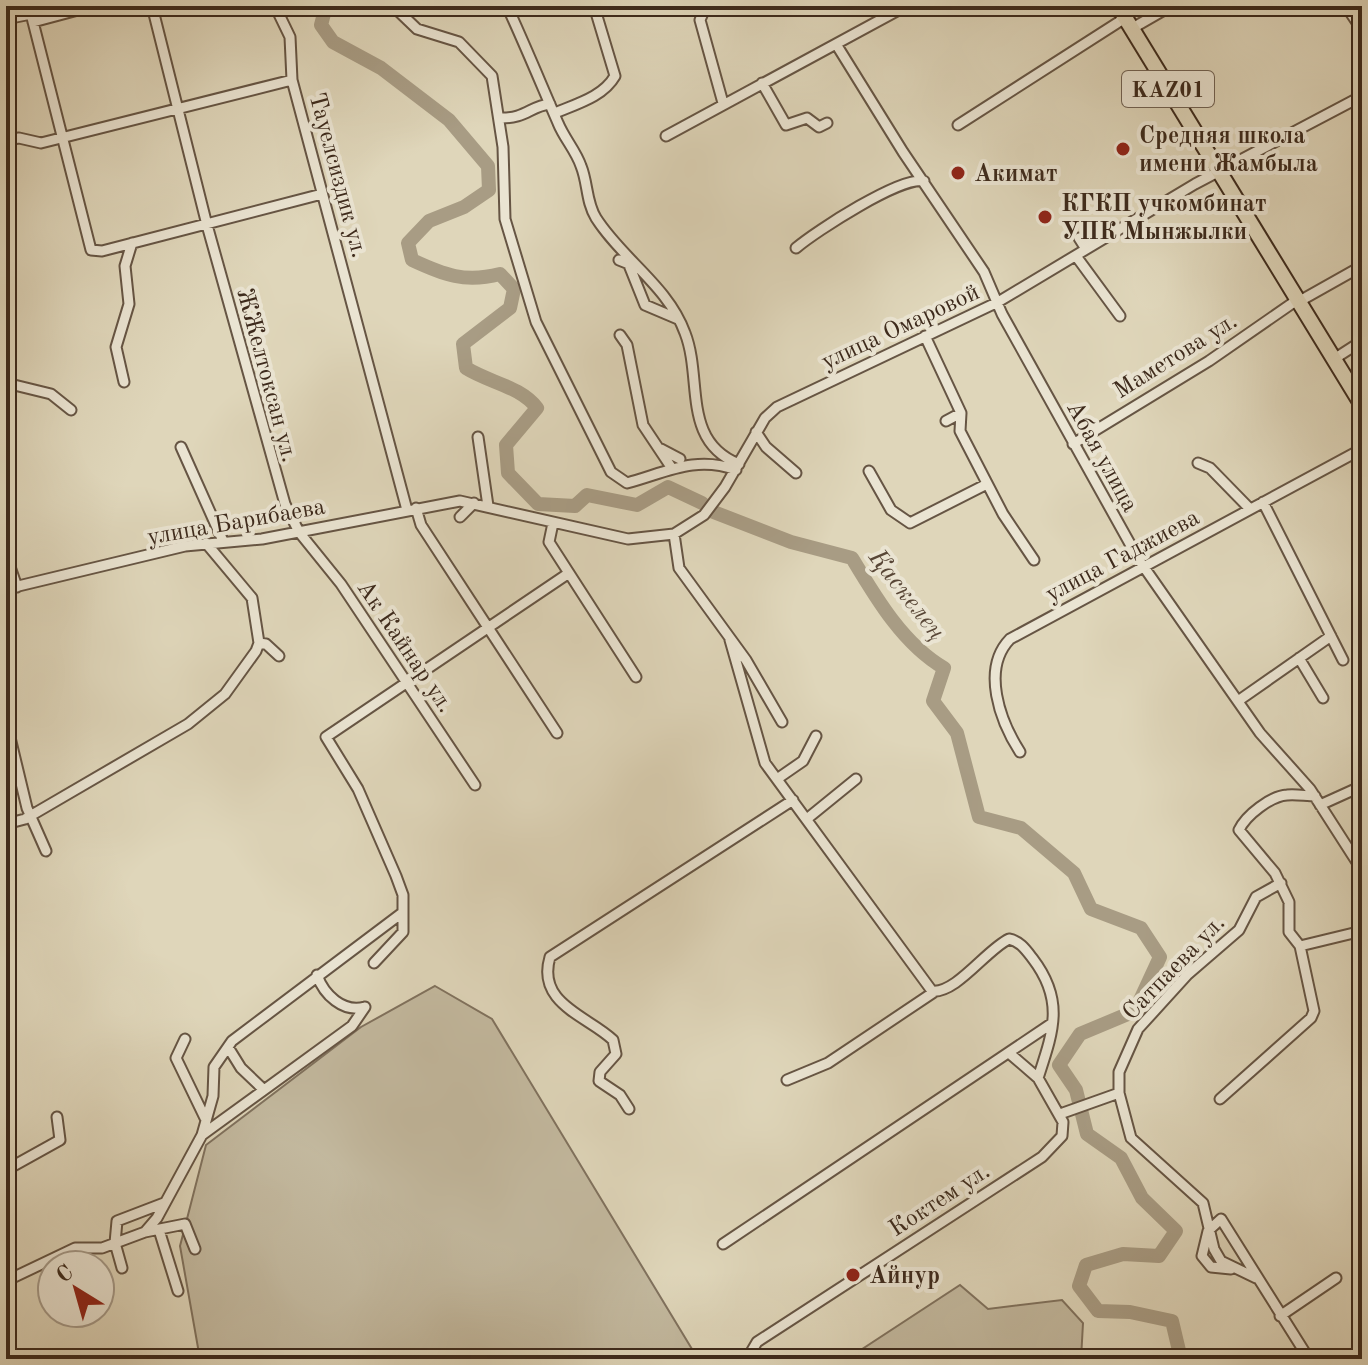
<svg xmlns="http://www.w3.org/2000/svg" width="1368" height="1365" font-family="'Old Standard TT',serif">
	<style>
		.green { fill: #c3b99f; stroke: #80725e; stroke-width: 2 }
		.lines { fill: none; stroke-linecap: round; stroke-linejoin: round }
		.river { stroke: #a89c84; stroke-width: 14 }
		.minor-casing { stroke: #654; stroke-width: 13 }
		.highway-casing { stroke: #3d2a1c; stroke-width: 18 }
		.minor { stroke: #eae4d2; stroke-width: 9 }
		.highway { stroke: #dfd6ba; stroke-width: 14 }
		.poi-dot { fill: #8f2418; stroke: #eae4d2; stroke-width: 3 }
		.labels { text-anchor: middle; stroke-width: 8; stroke-linejoin: round; paint-order: stroke }
		.shield { fill: #eae4d2; stroke: #716253; stroke-width: 2 }
		.shield-label { font-size: 22px; font-weight: bold; fill: #3d2a1c }
		.poi-label { font-size: 24px; font-weight: bold; fill: #3d2a1c; stroke: #eae4d2; text-anchor: start }
		.street-label { font-size: 24px; fill: #3d2a1c; stroke: #eae4d2 }
		.water-label { font-size: 26px; font-style: italic; fill: #584636; stroke: #eae4d2 }
	</style>
	<rect width="100%" height="100%" fill="#dfd6ba"/>
	<filter id="stains"><feTurbulence type="fractalNoise" baseFrequency=".0025" numOctaves="4"/><feColorMatrix values="0 0 0 0 .2 0 0 0 0 .09 0 0 0 0 .02 0 0 0 .5 -.17"/></filter>
	<radialGradient id="worn" r=".72"><stop offset=".6" stop-color="#630" stop-opacity="0"/><stop offset="1" stop-color="#630" stop-opacity=".3"/></radialGradient>
	<!-- green -->
	<path class="green" d="M435,986L492,1019L698,1359H200L180,1246L206,1145L361,1027Z
		M960,1285L988,1309L1062,1300L1083,1323L1081,1359H847Z"/>
	<g class="lines">
		<!-- river -->
		<path class="river" d="M326,6L321,25L333,42L381,68L449,120L488,166L489,190L464,207L429,221L408,243L412,260C444,275 465,283 500,274L514,289L510,308L463,344L466,368C490,383 520,386 537,408L506,445L508,473L538,504L575,506L587,495L637,505L668,487L702,503
			M711,511L791,542L852,558C876,598 903,644 944,668L933,701L957,733L979,817L1021,828L1074,873L1091,909L1141,928L1160,957L1135,1011L1080,1034L1059,1065L1076,1090L1087,1134L1121,1158L1142,1198L1176,1231L1159,1256L1123,1254L1086,1265L1079,1286L1098,1311L1130,1312L1172,1321L1181,1359"/>
		<!-- minor casing -->
		<g class="minor-casing">
			<path id="minor" d="M29,6L91,250L102,251L322,194
				M152,6L207,225L285,504L299,532L341,584L475,785
				M275,6L290,37L292,80L407,510
				M393,6L417,29L459,42L492,76L503,147L505,219L536,322L611,472L627,483C665,473 695,455 736,470
				M507,6C525,45 541,84 558,123C564,138 576,151 581,166C588,183 586,202 596,218C622,259 668,286 685,333C703,379 681,441 739,464
				M706,6L700,20L723,103
				M1346,6L1362,30
				M6,19L31,14
				M33,22L93,6
				M1131,29L1171,6
				M836,44L903,152L984,272L1002,314L1139,560L1260,733L1310,789L1362,870
				M762,83L786,125L807,118L819,127L827,123
				M555,113C576,104 603,97 615,76L594,6
				M499,118C526,119 530,106 550,104
				M958,125L1125,18
				M666,136L906,6
				M6,140L19,138L41,143L292,80
				M6,185V198
				M1079,238L1086,249
				M796,248C816,231 901,176 924,181
				M1076,256L1120,316
				M619,260L634,266
				M629,265L645,305L678,319
				M1298,302L1362,266
				M620,335L627,345L643,425L671,467
				M925,336L961,413L960,431L1003,514L1034,560
				M1334,359L1362,341
				M124,382L116,347L129,304L125,266L132,243
				M6,383L51,394L71,410
				M946,421L961,413
				M756,432L766,447L796,473
				M478,437L488,506
				M1073,444L1209,361L1297,300
				M181,447L223,541
				M661,449L680,459
				M1198,463L1210,468L1250,509
				M869,471L891,510L910,523L987,484
				M1263,502L1343,660
				M416,508L421,525L557,733
				M460,517L474,503
				M553,523L549,542L636,677
				M674,534L679,568L746,660L782,722
				M6,555L17,587
				M6,589L185,546L262,539L460,501L628,539L674,534L704,515L725,487L765,418L777,407L998,302L1195,184L1362,96
				M730,640L765,763L932,991C956,994 987,949 1009,939C1020,941 1026,950 1033,959C1065,1001 1053,1032 1038,1078
				M259,643L266,644L279,656
				M1299,658L1323,698
				M1238,701L1331,636
				M7,725L27,808L46,851
				M1020,752C1000,721 981,669 1010,639L1362,449
				M777,779L803,761L816,736
				M1320,805L1362,786
				M808,818L856,779
				M6,824L25,819L188,724L225,694L256,651L259,643L252,598L206,543
				M1300,946L1289,932V902L1275,873L1239,830C1246,815 1271,796 1287,795C1296,794 1306,796 1315,796
				M1300,946L1362,931
				M374,963L403,932V895L396,876L358,789L326,737L569,573
				M317,975C324,995 343,1013 365,1007
				M185,1039L176,1058L205,1118
				M228,1047L241,1068L264,1090
				M787,1080L828,1063L934,992
				M1220,1099L1311,1018L1314,1011L1300,946
				M629,1109L620,1095L599,1081L600,1072L616,1054L613,1040C588,1016 536,1004 550,957L793,800
				M1060,1114L1119,1093
				M202,1135L213,1096L214,1067L232,1041L402,913
				M6,1170L60,1140L57,1117
				M159,1230L178,1291
				M145,1232L185,1224L195,1249
				M723,1244L1051,1024
				M122,1268L115,1243L117,1221L164,1203
				M1231,1269L1211,1267L1202,1256L1208,1231L1221,1219L1309,1359
				M1256,1278L1221,1261L1214,1249L1203,1203L1131,1138L1119,1093V1072L1138,1029L1188,974L1239,930L1256,897L1281,883
				M6,1281L75,1248H102L145,1232L157,1218L202,1135L352,1026L365,1007
				M1280,1316L1336,1278
				M1229,1358L1230,1359
				M747,1359L757,1342L1042,1157L1062,1136L1063,1122L1038,1078L1009,1053"/>
		</g>
		<!-- highway casing -->
		<g class="highway-casing">
			<path id="highway" d="M1118,6L1362,405"/>
		</g>
		<!-- minor -->
		<use href="#minor" class="minor"/>
		<!-- highway -->
		<use href="#highway" class="highway"/>
	</g>
	<!-- markers -->
	<g class="poi-dot">
		<circle cx="1123" cy="149" r="8"/>
		<circle cx="958" cy="173" r="8"/>
		<circle cx="1045" cy="217" r="8"/>
		<circle cx="853" cy="1275" r="8"/>
	</g>
	<g class="labels">
		<!-- shield labels -->
		<rect class="shield" x="1122" y="71" width="92" height="36" rx="6"/>
		<g class="shield-label">
			<text x="1168" y="97">KАZ01</text>
		</g>
		<!-- poi labels -->
		<g class="poi-label">
			<text x="1139" y="143">Средняя школа<tspan x="1139" dy="28">имени Жамбыла</tspan></text>
			<text x="974" y="181">Акимат</text>
			<text x="1061" y="211">КГКП учкомбинат<tspan x="1061" dy="28">УПК Мынжылки</tspan></text>
			<text x="869" y="1283">Айнур</text>
		</g>
		<!-- street labels -->
		<g class="street-label">
			<text transform="translate(339 175) rotate(75)" y="8">Тауелсиздик ул.</text>
			<text transform="translate(900 326) rotate(-25)" y="8">улица Омаровой</text>
			<text transform="translate(1175 355) rotate(-32)" y="8">Маметова ул.</text>
			<text transform="translate(268 375) rotate(75)" y="8">ЖЖелтоксан ул.</text>
			<text transform="translate(1103 456) rotate(61)" y="8">Абая улица</text>
			<text transform="translate(236 521) rotate(-10)" y="8">улица Барибаева</text>
			<text transform="translate(1122 555) rotate(-28)" y="8">улица Гаджиева</text>
			<text transform="translate(406 646) rotate(56)" y="8">Ак Кайнар ул.</text>
			<text transform="translate(1173 967) rotate(-46)" y="8">Сатпаева ул.</text>
			<text transform="translate(939 1199) rotate(-33)" y="8">Коктем ул.</text>
		</g>
		<!-- water labels -->
		<g class="water-label">
			<text transform="translate(908 594) rotate(52)" y="9">Қаскелең</text>
		</g>
	</g>
	<!-- margin -->
	<rect width="1368" height="1365" fill="none" stroke="#dfd6ba" stroke-width="32"/>
	<rect x="8" y="8" width="1352" height="1349" fill="none" stroke="#3d2a1c" stroke-width="4"/>
	<rect x="16" y="16" width="1336" height="1333" fill="none" stroke="#3d2a1c" stroke-width="2"/>
	<!-- north arrow -->
	<g transform="translate(76 1289) rotate(323)"><circle r="38" fill="#eae4d2" stroke="#a59a89" stroke-width="2"/>
	<path d="M0-6L14 30L0 20L-14 30Z" fill="#8f2418"/>
	<text y="-12" font-size="22" font-weight="bold" text-anchor="middle" fill="#3d2a1c">С</text>
	</g>
	<rect width="100%" height="100%" filter="url(#stains)"/>
	<rect width="100%" height="100%" fill="url(#worn)"/>
</svg>
